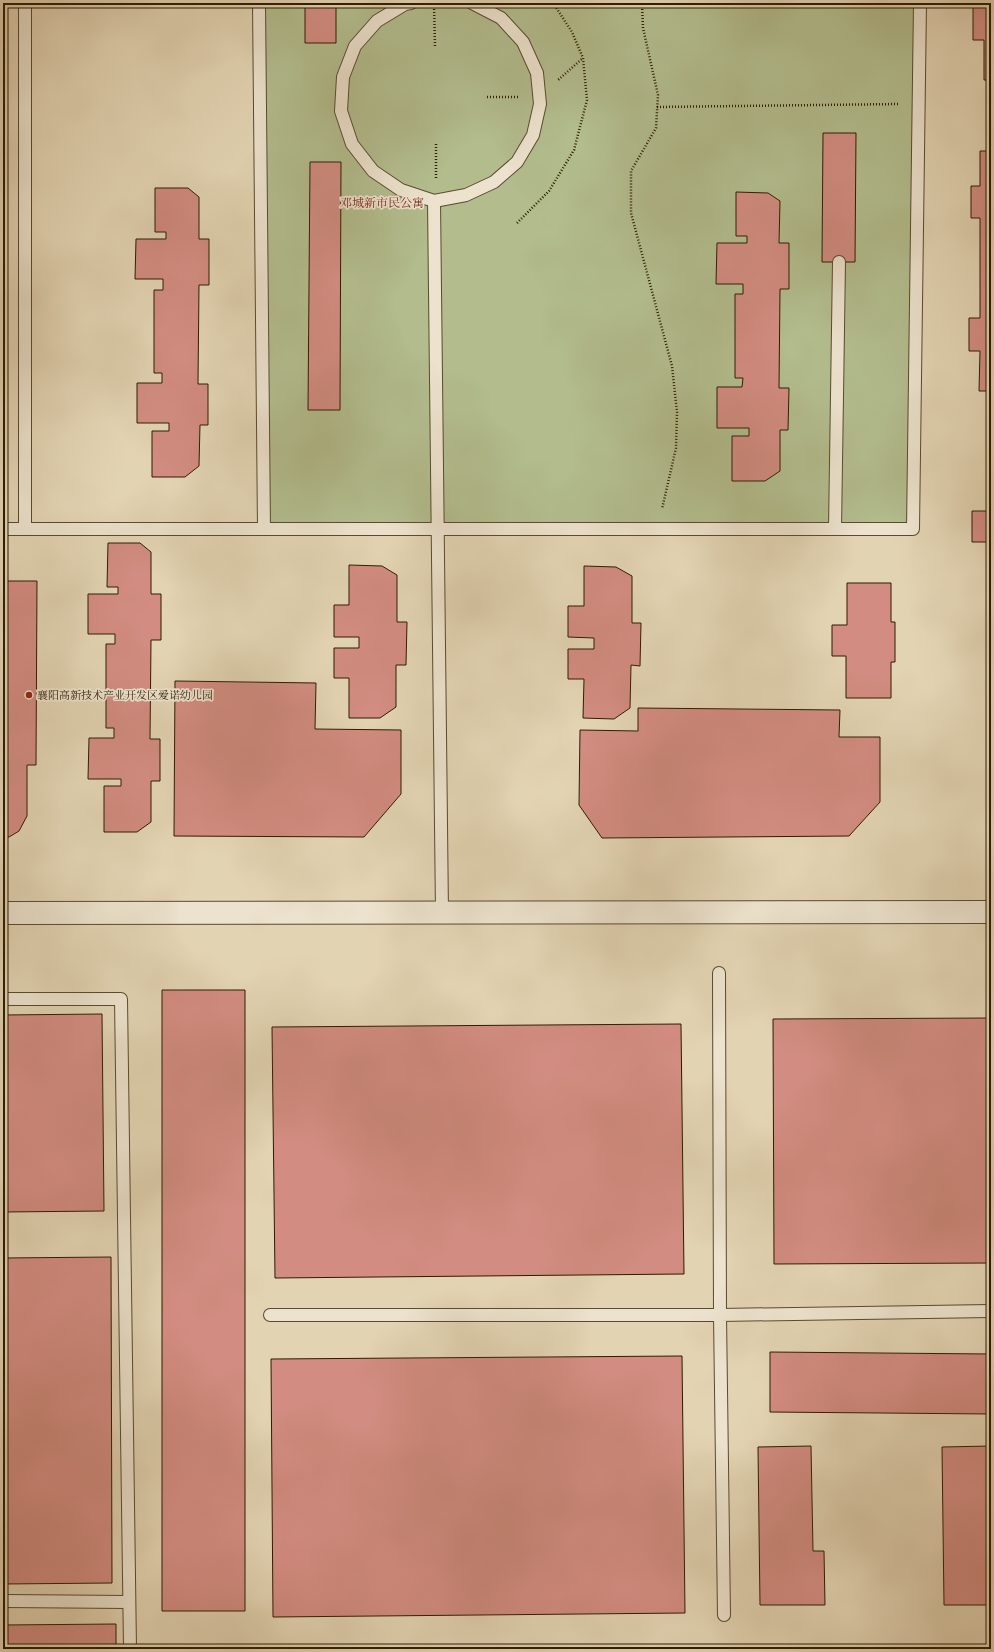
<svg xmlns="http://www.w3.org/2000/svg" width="994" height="1652" font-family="'IM FELL Great Primer','Noto Serif SC',serif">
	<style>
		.green { fill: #b2bc8d; stroke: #706c48 }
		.building { fill: #d28c81; stroke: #2d1c02 }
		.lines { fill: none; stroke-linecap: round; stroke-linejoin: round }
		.service-casing { stroke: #5a4a2e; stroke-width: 14 }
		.tertiary-casing { stroke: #5a4a2e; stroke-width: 24 }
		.path { stroke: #2d1c02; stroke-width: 2.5; stroke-dasharray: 1 2; stroke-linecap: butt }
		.service { stroke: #ece2cd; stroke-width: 12 }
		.tertiary { stroke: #ece2cd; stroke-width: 22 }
		.poi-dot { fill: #8f2418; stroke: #ece2cd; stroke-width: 1.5 }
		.labels { text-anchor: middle; stroke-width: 3.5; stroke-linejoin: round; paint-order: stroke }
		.poi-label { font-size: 11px; fill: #2d1c02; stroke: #ece2cd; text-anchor: start }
		.neighbourhood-label { font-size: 12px; fill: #7a1f14; stroke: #ece2cd }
	</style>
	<rect width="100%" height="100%" fill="#e2d3b2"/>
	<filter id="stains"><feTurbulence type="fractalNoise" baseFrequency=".005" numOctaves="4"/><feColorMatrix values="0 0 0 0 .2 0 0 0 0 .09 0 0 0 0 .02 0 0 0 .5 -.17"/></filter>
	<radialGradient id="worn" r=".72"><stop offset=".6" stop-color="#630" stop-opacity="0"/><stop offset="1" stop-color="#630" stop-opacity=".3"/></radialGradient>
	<!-- green -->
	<path class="green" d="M259,3H920L913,529H264Z"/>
	<!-- building -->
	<path class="building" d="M305,3H336V43H305Z
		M985,3H991V80H984V40H973V6H985Z
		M823,133H856L855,262H822Z
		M980,151H991V391H979L980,351H969V318H980V218H971V186H980Z
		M310,162H341L340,410H308Z
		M155,188H188L199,197V239H209V285H199L198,384H208V425H200L199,466L185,477H152V431H169V423H137V383H162V373H154V290H163V279H135L136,239H166V232H155Z
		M736,192L768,193L780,201L779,243H789V289H780L779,388H789L788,430H780V471L765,481H732V436H749V428H717V387H742L743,378H735V294H743V284H716L717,243H747V236H736Z
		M987,469H991V584H987V542H972V511H987Z
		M108,543H140L151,552V594H161V640H151L150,739H160V781H151V822L137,832H104V786H121V779H88L89,738H114V728H106V644H115V634H88V594H118V587H107Z
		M349,565L382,566L397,575V622H407L406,665H396V707L380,718H349V678H334V648H359V637H334V605H349Z
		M584,566L616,567L632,576V623H641L640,666L631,665L630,708L614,719L583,718L584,679H568V649H594V638L568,637V606H584Z
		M3,581H37L36,765H27V816L19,831L9,837H3Z
		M847,583H891V622H895V662H891V698H846V656H832V625H847Z
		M175,681L316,683L315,729L401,730V794L364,837L174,836Z
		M638,708L840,710L839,737H880V802L849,836L602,838L579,805L580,730L638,731Z
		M162,990H245V1611H162Z
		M102,1014L104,1211L3,1212V1015Z
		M991,1018V1263L774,1264L773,1019Z
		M681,1024L684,1274L275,1278L272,1027Z
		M111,1257L112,1583L3,1584V1258Z
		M770,1352L991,1354V1414L770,1412Z
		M682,1356L685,1613L273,1617L271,1359Z
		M811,1446L813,1551H824L825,1605H760L758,1447Z
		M991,1446V1605H944L942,1447Z
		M116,1624V1649H3V1625Z"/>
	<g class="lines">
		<!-- service casing -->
		<g class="service-casing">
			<path id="service" d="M25,3V529
				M259,3L264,529
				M411,3L405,4L377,21L355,46L343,77L341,111L352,144L373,171L401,190L434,201L466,195L494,182L517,162L533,135L540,104L537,73L523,42L501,18L472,3
				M434,201L442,913
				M3,529H913L920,3
				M835,529L839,262
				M719,973L720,1315L724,1615
				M3,999H121L130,1649
				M270,1315H720L991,1311
				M3,1601L129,1602"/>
		</g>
		<!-- tertiary casing -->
		<g class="tertiary-casing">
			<path id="tertiary" d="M3,913L991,912"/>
		</g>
		<!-- path -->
		<path class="path" d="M434,3L435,47
			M553,3L572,32L583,58
			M642,3L643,28L658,95L656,128L631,171V213L672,366L677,412L676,448L662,509
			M487,97H520
			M657,107L899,104
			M436,144V179
			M517,223L549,191L574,150L587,100L583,58L558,80"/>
		<!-- service -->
		<use href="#service" class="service"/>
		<!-- tertiary -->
		<use href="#tertiary" class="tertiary"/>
	</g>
	<!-- markers -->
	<circle class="poi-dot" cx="29" cy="695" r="4"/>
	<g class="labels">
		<!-- poi labels -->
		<g class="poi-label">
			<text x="37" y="699">襄阳高新技术产业开发区爱诺幼儿园</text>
		</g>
		<!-- neighbourhood labels -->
		<g class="neighbourhood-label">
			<text x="382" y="207">邓城新市民公寓</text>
		</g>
	</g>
	<!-- margin -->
	<rect width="994" height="1652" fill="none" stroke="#e2d3b2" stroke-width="16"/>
	<rect x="4" y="4" width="986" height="1644" fill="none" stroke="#2d1c02" stroke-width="2"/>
	<rect x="8" y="8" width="978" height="1636" fill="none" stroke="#2d1c02"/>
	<rect width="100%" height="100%" filter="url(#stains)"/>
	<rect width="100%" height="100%" fill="url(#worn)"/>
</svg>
